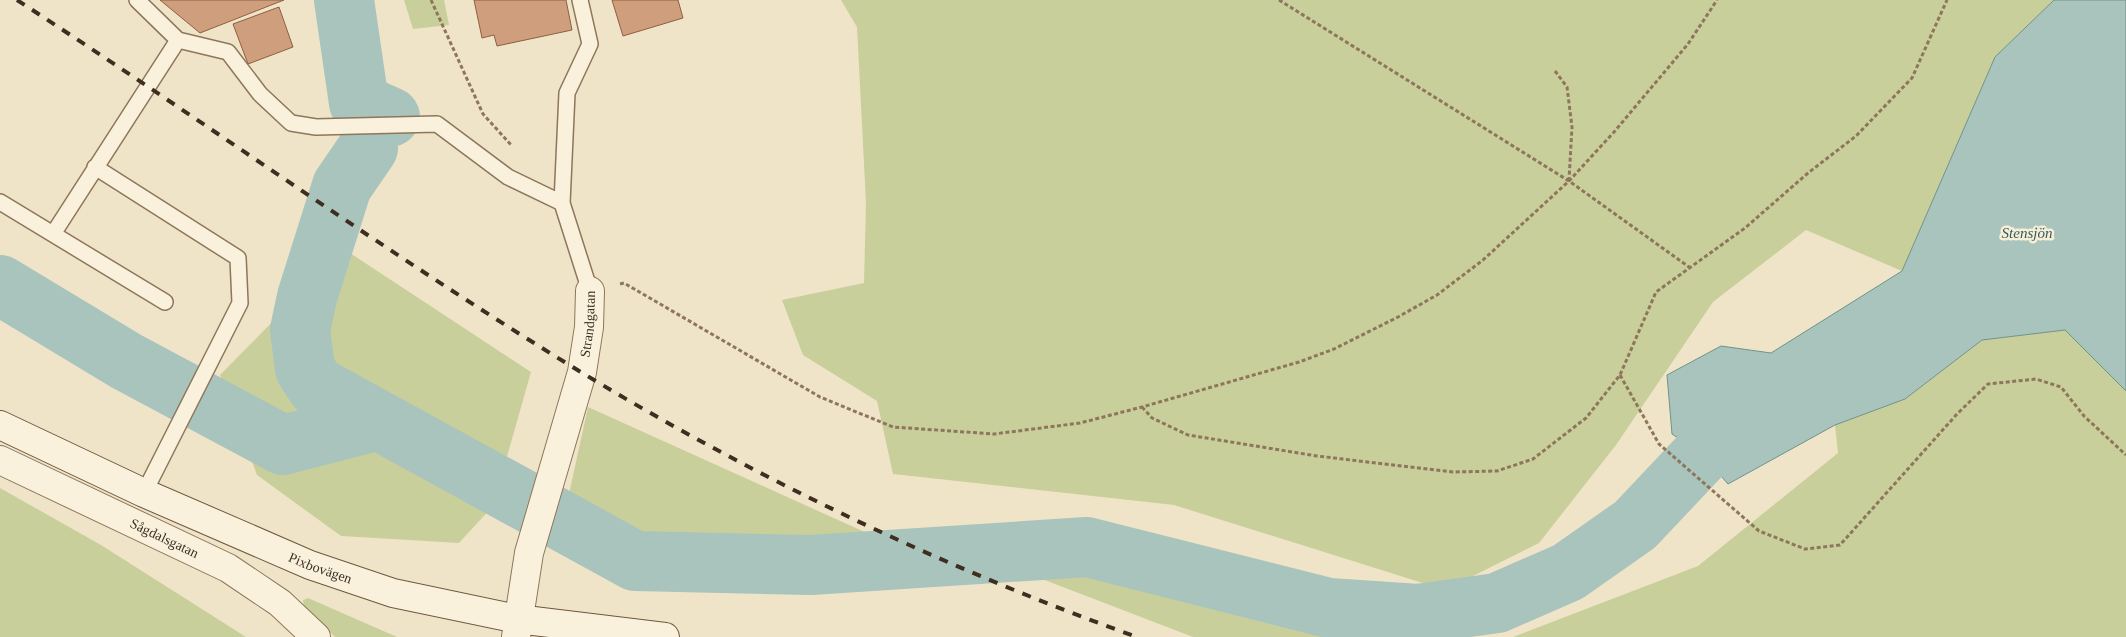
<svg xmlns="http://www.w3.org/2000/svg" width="2126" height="637" font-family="'Times New Roman',serif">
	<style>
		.green { fill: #c9cf9b }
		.water { fill: #a9c4bc; stroke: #6f938a }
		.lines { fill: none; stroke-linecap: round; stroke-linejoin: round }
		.river { stroke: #a9c4bc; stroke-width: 60 }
		.building { fill: #cf9f7d; stroke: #8d5f41 }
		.lane-casing { stroke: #8d765c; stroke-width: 18 }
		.street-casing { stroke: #8d765c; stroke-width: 30 }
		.secondary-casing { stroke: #6f573f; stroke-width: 30 }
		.path { stroke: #8d765c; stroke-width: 3; stroke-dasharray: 4 2.5; stroke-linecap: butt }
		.lane { stroke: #faf1dc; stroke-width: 15 }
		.street { stroke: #faf1dc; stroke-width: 28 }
		.secondary { stroke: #faf1dc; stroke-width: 28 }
		.rail { stroke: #3d2e20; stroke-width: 4; stroke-dasharray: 9 9; stroke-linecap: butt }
		.labels { text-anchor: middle; stroke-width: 5; stroke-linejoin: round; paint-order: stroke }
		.street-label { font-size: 14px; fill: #3d2e20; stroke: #f7eed8 }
		.water-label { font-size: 15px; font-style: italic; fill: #2f5d5a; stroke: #f7eed8 }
	</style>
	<rect width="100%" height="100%" fill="#f0e4c8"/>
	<!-- green -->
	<path class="green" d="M404,0H444L449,25L413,29Z
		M841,0H2054L1995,57L1902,271L1806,230L1713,302L1616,445L1539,543L1445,590L1174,505L893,474L877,401L803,355L782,300L864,283L866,203L857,27Z
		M315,230L531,372L493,506L459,543L341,536L257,475L220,375L285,309Z
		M2065,330L2126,391V637H1513L1698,566L1838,453L1835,425L1905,399L1982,340Z
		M588,407L889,543L799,551L646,536L567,503Z
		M0,488L101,545L246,637H0Z
		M1095,559L1197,588L1335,637H1193L1011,567Z
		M308,598L397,637H335L304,606L303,600Z"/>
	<!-- water -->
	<path class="water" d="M2054,0H2126V391L2065,330L1982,340L1905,399L1835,425L1728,484L1702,454L1672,434L1667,375L1721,346L1771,353L1902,271L1995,57Z"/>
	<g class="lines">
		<!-- river -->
		<path class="river" d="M344,0L359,103L390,117
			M368,148L342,186L307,297L300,330L305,369L316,386L635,561L811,565L1087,547L1329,608L1418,614L1497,603L1568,572L1635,525L1702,454L1773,410
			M0,285L126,361L283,445L376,421"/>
	</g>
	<!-- building -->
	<path class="building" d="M160,0H284L200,33Z
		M474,0H566L572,30L497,46L494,35L482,38Z
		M612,0H678L683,18L623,36Z
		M279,7L293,47L248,64L233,24Z"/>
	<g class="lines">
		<!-- lane casing -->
		<g class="lane-casing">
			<path id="lane" d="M137,0L178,40
				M580,0L590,44L567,93L562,203L590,291
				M95,167L238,258L240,303L144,493
				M0,202L165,302
				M53,234L178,40L228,52L260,94L291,123L316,127L437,124L508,177L562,203"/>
		</g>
		<!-- street casing -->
		<g class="street-casing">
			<g id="street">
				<path id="s1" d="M0,460L228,568L280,603L316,637"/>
				<path id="s2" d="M516,637L529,553L582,372L589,327L590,291"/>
			</g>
		</g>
		<!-- secondary casing -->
		<g class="secondary-casing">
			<g id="secondary">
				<path id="s3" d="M0,425L144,493L310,565L393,593L517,619L665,637"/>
			</g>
		</g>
		<!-- path -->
		<path class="path" d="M431,0L483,114L512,146
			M1279,0L1569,181L1689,267
			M1555,71L1567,87L1572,127L1569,180
			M620,284L624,283L820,397L893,427L994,434L1080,423L1142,407L1299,362L1334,349L1398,317L1437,295L1483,260L1569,181L1614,132L1688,44L1717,0
			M1620,375L1659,444L1759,531L1805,549L1840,545L1957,414L1988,384L2036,379L2061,387L2084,416L2126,455
			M1142,407L1152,418L1188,435L1317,456L1453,472L1497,471L1533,459L1586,418L1620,375L1656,292L1745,228L1808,173L1856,136L1912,78L1947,0"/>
		<!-- lane -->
		<use href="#lane" class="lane"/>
		<!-- street -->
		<use href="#street" class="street"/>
		<!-- secondary -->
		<use href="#secondary" class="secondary"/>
		<!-- rail -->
		<path class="rail" d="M17,0C193,114 364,237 542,348C728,465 930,563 1137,637"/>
	</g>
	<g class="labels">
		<!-- street labels -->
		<g class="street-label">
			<text dy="5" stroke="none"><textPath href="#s2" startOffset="322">Strandgatan</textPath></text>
			<text dy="5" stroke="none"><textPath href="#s1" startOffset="182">Sågdalsgatan</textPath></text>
			<text dy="5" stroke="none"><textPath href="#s3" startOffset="351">Pixbovägen</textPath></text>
		</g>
		<!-- water labels -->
		<g class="water-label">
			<text x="2027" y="238">Stensjön</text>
		</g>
	</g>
</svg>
